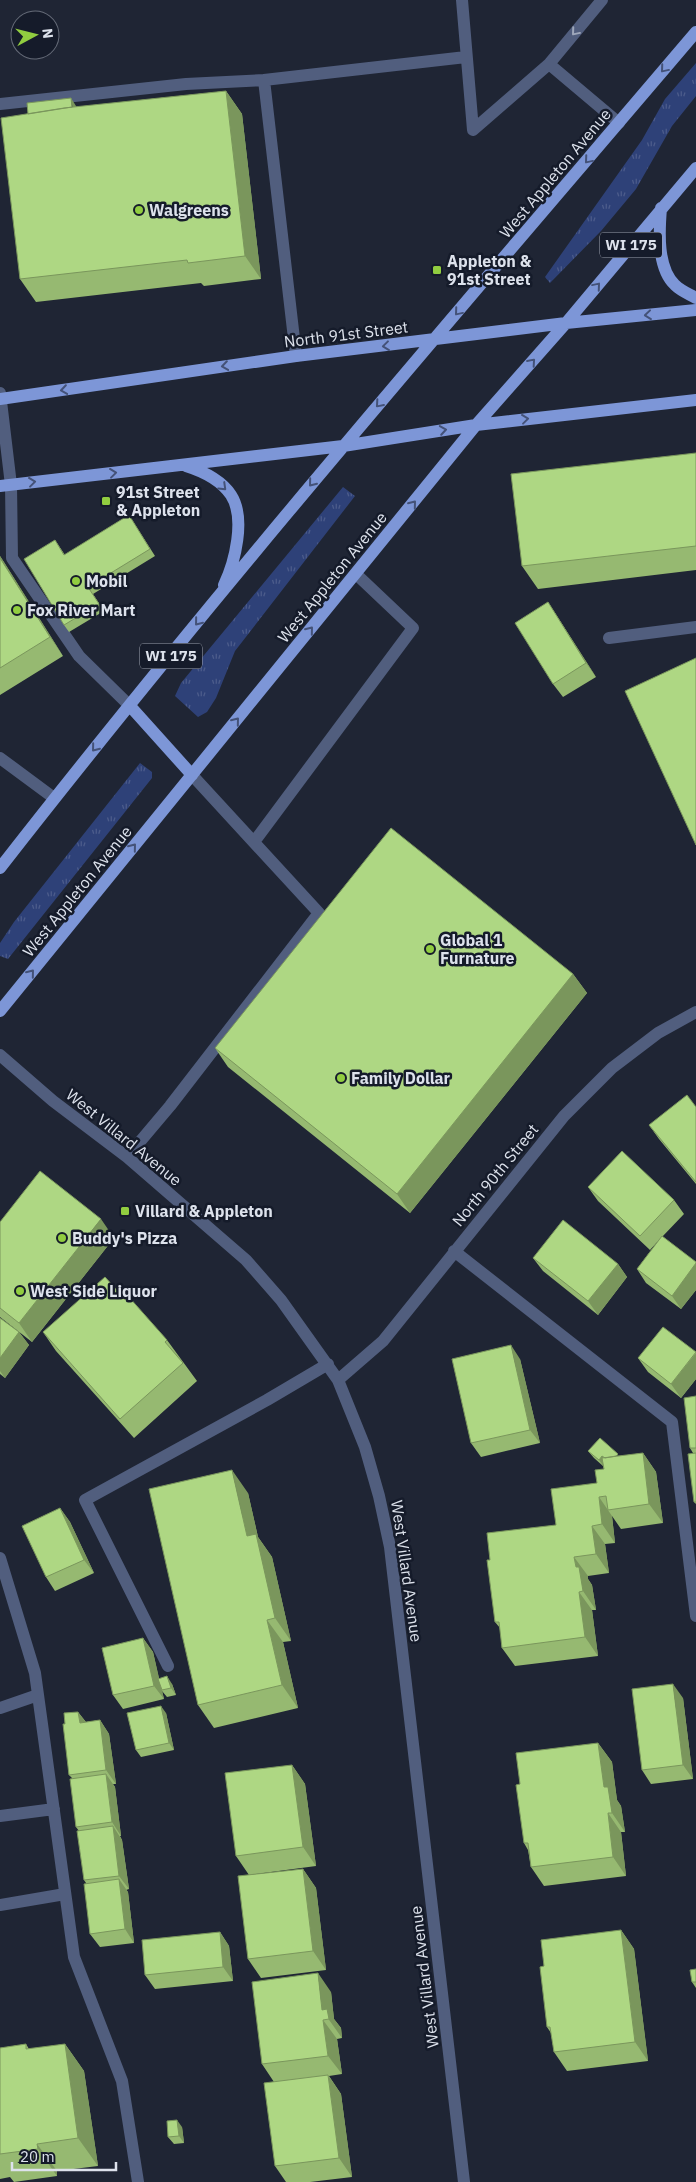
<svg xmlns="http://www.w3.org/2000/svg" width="696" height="2182" font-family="'IBM Plex Sans',sans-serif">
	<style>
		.grass { fill: url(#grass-tufts) }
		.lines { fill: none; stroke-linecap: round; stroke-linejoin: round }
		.minor { stroke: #515e7e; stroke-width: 12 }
		.major { stroke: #7d96d7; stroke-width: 12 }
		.wall { fill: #96b971 }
		.shaded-wall { fill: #7a965c }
		.building { fill: #aed783; stroke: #7a965c }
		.oneway { stroke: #9ea7ba }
		.oneway2 { stroke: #445278 }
		.poi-dot { fill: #91cd40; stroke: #151b2a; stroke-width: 2 }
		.labels { text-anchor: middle; stroke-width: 5; stroke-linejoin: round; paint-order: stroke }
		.shield { fill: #151b2a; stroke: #a1a6b2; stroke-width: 1 }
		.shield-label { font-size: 15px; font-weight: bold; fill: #dde2ec }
		.street-label { font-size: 16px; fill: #dde2ec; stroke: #151b2a }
		.poi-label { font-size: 16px; font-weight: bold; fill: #dde2ec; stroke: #151b2a; text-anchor: start }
	</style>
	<defs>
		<pattern id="grass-tufts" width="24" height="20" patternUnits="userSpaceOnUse" patternTransform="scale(1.25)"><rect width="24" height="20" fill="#2e4178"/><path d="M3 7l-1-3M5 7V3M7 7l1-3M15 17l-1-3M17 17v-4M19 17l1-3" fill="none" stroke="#4c5c8b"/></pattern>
	</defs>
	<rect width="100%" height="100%" fill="#1f2534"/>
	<!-- grass -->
	<path class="grass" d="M696,63V96L672,126L636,189L601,231L550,283L545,277L642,140L665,99Z
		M343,487L355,496L235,651L216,698L207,712L198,717L175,696L181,683Z
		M140,763L152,772V778L8,959L0,956V943L14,922Z"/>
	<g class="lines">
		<!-- minor -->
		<path class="minor" d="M462,0L473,130L549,64L619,123
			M549,64L602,0
			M264,80L296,356
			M0,104L186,84L264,80L466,57
			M0,393L11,485L12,558L79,656L130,706
			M609,638L696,627
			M0,758L54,798
			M254,842L413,628L356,574
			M0,1055L53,1101L127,1157L246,1260L281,1300L338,1380L365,1447L379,1496L390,1547L464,2182
			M127,1157L170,1106L319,913L192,775
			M454,1251L672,1422L696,1616
			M338,1380L383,1341L564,1116L612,1068L658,1033L696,1012
			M0,1558L35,1673L74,1957L122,2081L138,2182
			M168,1666L85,1500L267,1400L328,1364
			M0,1708L38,1695
			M0,1816L54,1809
			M0,1905L65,1894"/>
		<!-- major -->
		<path class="major" d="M661,208C659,232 657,268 675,285C681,291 689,294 696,298
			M0,399L296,356L566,323L696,310
			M186,466C202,471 221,480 231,495C246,518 235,562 224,585
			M0,486L343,446L476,425L696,400
			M130,706L192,775
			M0,868C223,582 461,308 696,32
			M0,1011L476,425L566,323L696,168"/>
	</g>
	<!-- wall -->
	<path class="wall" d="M226,91L242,114L261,279L204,286L201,283L36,302L20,279L76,106V107Z
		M696,453V570L538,589L522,566Z
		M129,515L155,556L93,594L104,611L69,632L64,625L55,540L65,555Z
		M0,556L63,656L0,695Z
		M548,602L596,677L563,697L553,684Z
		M573,974L587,993L410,1213L228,1067L215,1048Z
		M696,1107V1184L659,1139L649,1125Z
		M588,1187L674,1200L684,1214L662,1237L696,1262V1290L681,1309L646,1283L637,1269L659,1240L650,1250L598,1201Z
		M0,1222L114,1238L32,1342L0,1317Z
		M533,1258L618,1264L627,1277L598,1315L543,1271Z
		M125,1299L167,1340L197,1381L134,1438L56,1351L43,1332Z
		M0,1318L19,1332L29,1345L5,1378L0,1374Z
		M696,1352V1379L681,1398L648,1372L638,1358Z
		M520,1359L540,1443L481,1457L471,1443Z
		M696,1396V1504L694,1502L693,1453L690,1448Z
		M588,1451L620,1456L643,1453L656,1472L663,1523L621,1529L612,1516L615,1543L605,1544L609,1573L588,1576V1579L592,1585L596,1610H592L598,1656L515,1666L502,1648L500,1628L495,1622L490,1560L556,1525L597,1483L604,1469L603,1466L594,1458Z
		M248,1493L258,1537L272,1557L291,1641L283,1642L298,1708L214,1728L198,1705Z
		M60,1508L70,1522L94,1573L55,1591L46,1577Z
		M143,1638L153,1652L159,1679L172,1684L176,1695L167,1697L162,1691L164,1699L123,1709L113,1695Z
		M683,1698L693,1779L651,1784L642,1770Z
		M78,1712L86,1722L100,1720L109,1734L116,1784H113L115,1787L121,1836H120L122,1840L129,1889L126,1890L128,1892L134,1943L100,1947L90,1934L86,1883L84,1880L79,1831L76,1827L72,1778L69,1775L65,1724Z
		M166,1713L174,1750L141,1757L136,1750Z
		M598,1743L612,1762L617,1800L621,1806L625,1832H621L626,1876L544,1886L531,1867L528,1850L524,1843L520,1784Z
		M292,1765L305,1784L316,1866L249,1875L236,1856Z
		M303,1869L316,1888L326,1970L261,1978L248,1959Z
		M621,1930L634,1949L648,2061L567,2071L554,2052L551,2033L547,2027Z
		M220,1932L229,1946L233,1981L155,1989L145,1975Z
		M696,1969V1988L692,1982Z
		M331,1992L334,2019L341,2028L342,2038L337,2039L342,2074L329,2076L341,2094L352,2177L310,2182H286L275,2166L274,2082L262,2064Z
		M26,2044L29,2049L65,2044L84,2071L98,2166L57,2171V2176L14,2182L10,2177L0,2179V2048Z
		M182,2127L184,2143L174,2144L168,2137Z"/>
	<!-- shaded-wall -->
	<path class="shaded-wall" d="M226,91L242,114L261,279L245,256Z
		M71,98L76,106L80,131L75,124Z
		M0,556L4,562L63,656L50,637L0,558Z
		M548,602L557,616L596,677L586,663Z
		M573,974L587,993L410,1213L397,1194Z
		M101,1219L114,1238L32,1342L19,1323Z
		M696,1263V1290L681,1309L672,1296Z
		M618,1264L627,1277L598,1315L588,1301Z
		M19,1332L29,1345L5,1378L0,1371V1358Z
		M511,1345L520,1359L540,1443L530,1430Z
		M696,1353V1379L681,1398L671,1384Z
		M643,1453L656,1472L663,1523L649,1504Z
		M602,1456L607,1463L604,1467L599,1460Z
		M232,1470L248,1493L258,1537L272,1557L291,1641L275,1618L247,1536Z
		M599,1497L612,1516L615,1543L602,1524Z
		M60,1508L70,1522L94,1573L84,1560Z
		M592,1526L605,1544L609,1573L596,1554Z
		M574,1557L588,1576V1579L592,1585L596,1610L583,1591L576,1567Z
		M579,1592L592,1610L598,1656L585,1637Z
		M267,1620L283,1642L298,1708L282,1685Z
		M143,1638L153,1652L164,1699L154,1686Z
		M167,1676L172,1684L176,1695L171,1688Z
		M673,1684L683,1698L693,1779L683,1765Z
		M161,1706L166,1713L174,1750L169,1743Z
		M78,1712L88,1725L80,1723Z
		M100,1720L109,1734L116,1784L106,1770Z
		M598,1743L612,1762L617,1800L621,1806L625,1832L612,1813L604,1787Z
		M292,1765L305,1784L316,1866L303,1847Z
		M106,1774L115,1787L121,1836L112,1822Z
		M608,1813L621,1832L626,1876L613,1857Z
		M113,1826L122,1840L129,1889L119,1876Z
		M303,1869L316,1888L326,1970L313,1951Z
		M119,1879L128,1892L134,1943L125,1929Z
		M621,1930L634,1949L648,2061L635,2042Z
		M220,1932L229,1946L233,1981L223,1967Z
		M318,1973L331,1992L334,2019L341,2028L342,2038L322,2010Z
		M323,2020L337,2039L342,2074L328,2056Z
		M65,2044L84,2071L98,2166L78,2138Z
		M328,2075L341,2094L352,2177L339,2158Z
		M177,2120L182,2127L184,2143L179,2136Z
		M37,2144L57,2171V2176L38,2149Z"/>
	<!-- building -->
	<path class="building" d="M226,91L245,256L188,263L187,260L20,279L1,118L64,108Z
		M71,98L72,107L28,114L27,103Z
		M696,453V546L522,566L511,474Z
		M129,515L150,549L88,587L99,604L64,625L24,559L55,540L64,555Z
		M0,558L50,637L0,668Z
		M548,602L586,663L553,684L515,623Z
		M696,658V845L625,691Z
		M391,828L573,974L397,1194L215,1048Z
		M687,1095L696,1107V1182L649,1125Z
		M622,1151L674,1200L640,1236L588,1187Z
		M40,1171L101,1219L19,1323L0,1308V1222Z
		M563,1220L618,1264L588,1301L533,1258Z
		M662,1236L696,1262V1263L672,1296L637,1269Z
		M105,1277L125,1299L128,1296L167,1340L165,1342L183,1363L120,1419L43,1332Z
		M0,1318L19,1332L0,1358Z
		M663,1327L696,1352L671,1384L638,1358Z
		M511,1345L530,1430L471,1443L452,1359Z
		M696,1396V1448H690L684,1398Z
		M600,1438L618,1454L616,1456L605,1458L602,1456L599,1460L588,1451Z
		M643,1453L649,1504L608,1510L606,1496L599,1497L602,1524L592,1526L596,1554L574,1557L576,1567H579L583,1591L579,1592L585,1637L502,1648L499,1622H495L487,1560H490L487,1533L556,1525L551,1489L597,1483L595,1470L604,1469L602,1458Z
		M696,1453V1502H694L688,1454Z
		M232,1470L247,1536L256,1534L275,1618L267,1620L282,1685L198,1705L149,1489Z
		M60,1508L84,1560L46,1577L22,1526Z
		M143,1638L154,1686L113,1695L102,1648Z
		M167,1676L171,1688L162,1690L158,1679Z
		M673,1684L683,1765L642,1770L632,1689Z
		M161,1706L169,1743L136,1750L127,1713Z
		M78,1712L80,1723L100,1720L106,1770L69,1775L63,1724H65L64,1713Z
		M598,1743L604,1787H608L612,1813H608L613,1857L531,1867L528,1843H524L516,1785L520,1784L516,1753Z
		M292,1765L303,1847L236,1856L225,1773Z
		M106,1774L112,1822L76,1827L70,1779Z
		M113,1826L119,1876L84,1880L77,1831Z
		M303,1869L313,1951L248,1959L238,1876Z
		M119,1879L125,1929L90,1934L84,1884Z
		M621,1930L635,2042L554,2052L550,2027H547L540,1967L544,1966L541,1940Z
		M220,1932L223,1967L145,1975L142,1940Z
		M696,1969V1982H692L690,1970Z
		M318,1973L322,2010L327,2009L329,2019L323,2020L328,2056L262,2064L252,1982Z
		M26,2044V2049L65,2044L78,2138L37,2144L38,2149L0,2154V2048Z
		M328,2075L339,2158L275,2166L264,2083Z
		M177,2120L179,2136L168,2137L167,2121Z"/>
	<!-- one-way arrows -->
	<defs><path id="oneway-chevron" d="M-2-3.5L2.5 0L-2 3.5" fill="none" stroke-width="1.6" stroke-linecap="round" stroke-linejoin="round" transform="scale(1.25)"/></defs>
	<use class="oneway" href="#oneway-chevron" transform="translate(575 32) rotate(130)"/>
	<g class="oneway2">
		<use href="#oneway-chevron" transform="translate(664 69) rotate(130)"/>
		<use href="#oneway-chevron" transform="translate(588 160) rotate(130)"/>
		<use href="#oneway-chevron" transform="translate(597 286) rotate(-50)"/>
		<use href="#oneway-chevron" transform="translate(458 312) rotate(130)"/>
		<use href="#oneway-chevron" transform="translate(648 315) rotate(174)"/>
		<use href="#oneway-chevron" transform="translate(386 346) rotate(173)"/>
		<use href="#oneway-chevron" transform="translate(532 362) rotate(-49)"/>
		<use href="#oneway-chevron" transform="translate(225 366) rotate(172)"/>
		<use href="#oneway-chevron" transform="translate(64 390) rotate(172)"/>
		<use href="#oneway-chevron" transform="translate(379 404) rotate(131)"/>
		<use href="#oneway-chevron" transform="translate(525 419) rotate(-7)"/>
		<use href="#oneway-chevron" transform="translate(443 430) rotate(-9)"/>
		<use href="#oneway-chevron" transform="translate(113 473) rotate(-7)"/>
		<use href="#oneway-chevron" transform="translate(32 482) rotate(-7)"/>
		<use href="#oneway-chevron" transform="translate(312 483) rotate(129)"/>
		<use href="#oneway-chevron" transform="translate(223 487) rotate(44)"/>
		<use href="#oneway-chevron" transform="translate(413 504) rotate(-51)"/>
		<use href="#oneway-chevron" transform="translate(198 622) rotate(129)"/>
		<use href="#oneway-chevron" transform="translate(310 630) rotate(-51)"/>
		<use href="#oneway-chevron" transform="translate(236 721) rotate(-51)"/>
		<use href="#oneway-chevron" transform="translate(95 748) rotate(129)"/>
		<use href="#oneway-chevron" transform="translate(133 847) rotate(-51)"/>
		<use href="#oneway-chevron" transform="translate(31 973) rotate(-51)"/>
	</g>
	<!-- markers -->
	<g class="poi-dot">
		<circle cx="139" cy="210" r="5"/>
		<rect x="432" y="265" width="10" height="10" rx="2.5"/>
		<rect x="101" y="496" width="10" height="10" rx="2.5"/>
		<circle cx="76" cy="581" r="5"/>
		<circle cx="17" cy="610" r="5"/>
		<circle cx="430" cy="949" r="5"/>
		<circle cx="341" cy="1078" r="5"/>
		<rect x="120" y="1206" width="10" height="10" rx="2.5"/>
		<circle cx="62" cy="1238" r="5"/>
		<circle cx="20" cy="1291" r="5"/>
	</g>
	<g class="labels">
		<!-- shield labels -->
		<g class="shield">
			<rect x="600" y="232.5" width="62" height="25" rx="4"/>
			<rect x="140" y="643.5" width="62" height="25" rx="4"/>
		</g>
		<g class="shield-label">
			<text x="631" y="250">WI 175</text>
			<text x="171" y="661">WI 175</text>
		</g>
		<!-- street labels -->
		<g class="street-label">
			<text transform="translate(555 173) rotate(-50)" y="6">West Appleton Avenue</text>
			<text transform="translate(346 334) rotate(-7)" y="6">North 91st Street</text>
			<text transform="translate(332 577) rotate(-51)" y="6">West Appleton Avenue</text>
			<text transform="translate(77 891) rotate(-51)" y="6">West Appleton Avenue</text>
			<text transform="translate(124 1137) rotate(39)" y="6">West Villard Avenue</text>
			<text transform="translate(495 1175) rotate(-51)" y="6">North 90th Street</text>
			<text transform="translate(407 1571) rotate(82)" y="6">West Villard Avenue</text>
			<text transform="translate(424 1977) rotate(-97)" y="6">West Villard Avenue</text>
		</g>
		<!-- poi labels -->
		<g class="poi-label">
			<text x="149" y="216">Walgreens</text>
			<text x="447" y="267">Appleton &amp;<tspan x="447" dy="18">91st Street</tspan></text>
			<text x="116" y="498">91st Street<tspan x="116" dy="18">&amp; Appleton</tspan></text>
			<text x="86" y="587">Mobil</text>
			<text x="27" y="616">Fox River Mart</text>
			<text x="440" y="946">Global 1<tspan x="440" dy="18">Furnature</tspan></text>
			<text x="351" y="1084">Family Dollar</text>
			<text x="135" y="1217">Villard &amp; Appleton</text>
			<text x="72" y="1244">Buddy's Pizza</text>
			<text x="30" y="1297">West Side Liquor</text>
		</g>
	</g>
	<!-- north arrow -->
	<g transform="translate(35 35) rotate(83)"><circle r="24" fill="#151b2a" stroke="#656b78"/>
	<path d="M0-4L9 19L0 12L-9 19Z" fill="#91cd40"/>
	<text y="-8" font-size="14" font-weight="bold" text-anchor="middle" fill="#dde2ec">N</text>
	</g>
	<!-- scale -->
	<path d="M12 2162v8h104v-8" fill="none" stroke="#dde2ec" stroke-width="2.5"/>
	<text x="20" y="2162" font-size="15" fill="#dde2ec" stroke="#151b2a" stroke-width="4" paint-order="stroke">20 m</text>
</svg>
